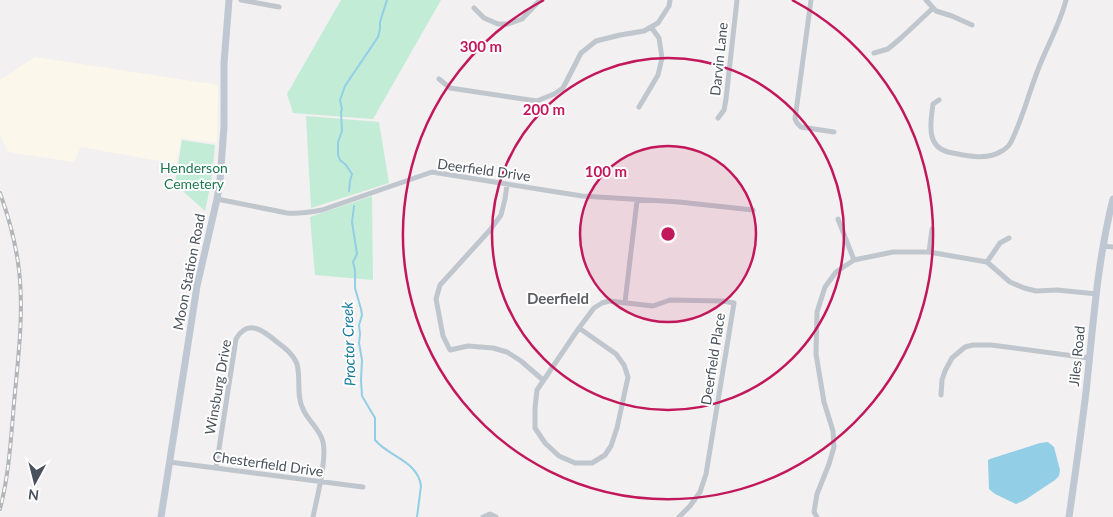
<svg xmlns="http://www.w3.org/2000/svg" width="1113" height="517" font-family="Lato,sans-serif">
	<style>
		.commercial { fill: #fbf8eb }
		.green { fill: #c2ecd5 }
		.water { fill: #92cee6 }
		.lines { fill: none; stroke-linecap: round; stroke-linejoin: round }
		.stream { stroke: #92cee6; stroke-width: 2 }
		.street { stroke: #bfc6cd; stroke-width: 5 }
		.secondary { stroke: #bfc7d2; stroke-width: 7 }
		.rail-casing { stroke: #b2b5ba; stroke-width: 4 }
		.rail { stroke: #fff; stroke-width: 2; stroke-dasharray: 5.5; stroke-linecap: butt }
		.ring { fill: none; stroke: #c2185b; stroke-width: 2.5 }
		.labels { text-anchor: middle; stroke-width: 4; stroke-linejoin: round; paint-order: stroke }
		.street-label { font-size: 14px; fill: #49525c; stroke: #fff }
		.park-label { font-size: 14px; fill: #1e7952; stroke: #fff }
		.neighbourhood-label { font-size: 15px; font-weight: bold; fill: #5d6064; stroke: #fff }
		.water-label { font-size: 15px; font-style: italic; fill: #177aa1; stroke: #fff }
		.centre { fill: #c2185b; stroke: #fff; stroke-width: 2.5 }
		.ring-label { font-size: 15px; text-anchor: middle; font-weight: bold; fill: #c2185b; stroke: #fff; stroke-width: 4; stroke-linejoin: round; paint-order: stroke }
	</style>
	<rect width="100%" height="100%" fill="#f2f0f0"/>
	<!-- commercial -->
	<path class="commercial" d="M35,57L218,85L217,143L181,138L176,164L81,147L74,162L8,152L0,135V80Z"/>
	<!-- green -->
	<path class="green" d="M341,0H441L373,119L293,113L287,94Z
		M306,116L379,122L389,183L311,208Z
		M182,140L215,145L211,183L205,211L175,184Z
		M372,196L373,280L315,275L310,217Z"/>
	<!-- water -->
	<path class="water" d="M1048,442L1054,447L1060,470L1059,476L1055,480L1025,500L1016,504L995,494L989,489L988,460L990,459L1040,443Z"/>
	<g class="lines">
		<!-- stream -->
		<path class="stream" d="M349,191L350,181L352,174L346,165L340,160L338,155V142L342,131L341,112L342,109L340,100L345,86L378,37L380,29V22L387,0
			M354,206L352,222L357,254L353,262L355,270V288L361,309L362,315L359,325L360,334L359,343L362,360L361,380L362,396L375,418V440C389,457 418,461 421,486L417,517"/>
		<!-- street -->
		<path class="street" d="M241,0L279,7
			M811,0L795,119L797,123L801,127L834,132
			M926,0L936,11L952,16L972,25
			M474,8L484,18L498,24H508L522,19L540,0
			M874,53L888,49L901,38L933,8
			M439,79L450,88L537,101L554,94L563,88L581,53L596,41L620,35L644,31L658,23L669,6L670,0
			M939,100L933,104C931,121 925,146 948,152C964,155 985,161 1000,152C1004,150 1009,146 1011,142C1023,118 1029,92 1039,67C1048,44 1060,24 1066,0
			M639,107L658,75L662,58L659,38L651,27
			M718,118L724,110L726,99L737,0
			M507,185L505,199L501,215L490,230L440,285L436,299L443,336L450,350L468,346L493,348L507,352L521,361L543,380
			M217,199L287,213C299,214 311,212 322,210L432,172L582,196L679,202L753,210
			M838,219L854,260
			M1103,246L1113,247
			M929,252L932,229
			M987,262L1000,243L1009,238
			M625,302L637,201
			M579,328L616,354L624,365L628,377L617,428L611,446L605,455L592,463H575L559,456L545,443L535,428V408L537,390L579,328L594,308L602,303L609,301L653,306L670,300L723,301L734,303L706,474L700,492L690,506L679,517
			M941,395L942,380L945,371L952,358L965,347L973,345H991L1089,358
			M169,462L363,487
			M216,468L236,339C248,318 264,331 277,342C285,348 293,354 297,364C301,379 296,396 303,409C308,421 320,429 323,442C327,459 317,498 313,517
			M483,517L490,514L496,517
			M817,517L814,512L817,494L829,464L834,447L833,431L824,402L816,354L817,312L825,287L836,272L854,260L893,252H929L987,262L1010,282L1024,288L1036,291L1057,290L1097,294"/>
		<!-- secondary -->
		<path class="secondary" d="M161,517L197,286L217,199L220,180L224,127V63L229,0
			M1069,517C1075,475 1081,434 1086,392C1093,327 1097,262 1113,199"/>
		<!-- rail casing -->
		<g class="rail-casing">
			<path id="rail" d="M0,193C9,218 16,244 19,270C24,314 18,359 14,403C11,438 9,475 0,509"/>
		</g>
		<!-- rail -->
		<use href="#rail" class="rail"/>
	</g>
	<!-- distance rings -->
	<circle cx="668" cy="234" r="88" fill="#c2185b" fill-opacity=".12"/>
	<g class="ring">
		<circle cx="668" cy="234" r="88"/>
		<circle cx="668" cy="234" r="176"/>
		<path d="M792 0A265 265 0 1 1 544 0"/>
	</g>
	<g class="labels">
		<!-- street labels -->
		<g class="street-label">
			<text transform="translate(719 59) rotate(-84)" y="5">Darvin Lane</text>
			<text transform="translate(484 170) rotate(8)" y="5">Deerfield Drive</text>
			<text transform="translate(189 272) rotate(-79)" y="5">Moon Station Road</text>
			<text transform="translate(1077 356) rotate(-84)" y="5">Jiles Road</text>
			<text transform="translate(713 359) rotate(-81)" y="5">Deerfield Place</text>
			<text transform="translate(218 387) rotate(-80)" y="5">Winsburg Drive</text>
			<text transform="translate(268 464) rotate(8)" y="5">Chesterfield Drive</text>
		</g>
		<!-- park labels -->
		<g class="park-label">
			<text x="194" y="173">Henderson<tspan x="194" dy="16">Cemetery</tspan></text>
		</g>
		<!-- neighbourhood labels -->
		<g class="neighbourhood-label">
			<text x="558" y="304">Deerfield</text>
		</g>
		<!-- water labels -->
		<g class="water-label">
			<text transform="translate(349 344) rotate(-92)" y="5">Proctor Creek</text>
		</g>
	</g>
	<circle cx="668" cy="234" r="8" class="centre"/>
	<g class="ring-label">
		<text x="481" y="52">300 m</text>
		<text x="544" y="115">200 m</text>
		<text x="606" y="177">100 m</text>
	</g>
	<!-- north arrow -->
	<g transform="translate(35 482) rotate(187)" stroke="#ffffff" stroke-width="4" paint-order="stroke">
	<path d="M0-4L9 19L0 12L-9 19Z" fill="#49525c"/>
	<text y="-8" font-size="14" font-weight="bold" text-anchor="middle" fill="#49525c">N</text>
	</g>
</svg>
